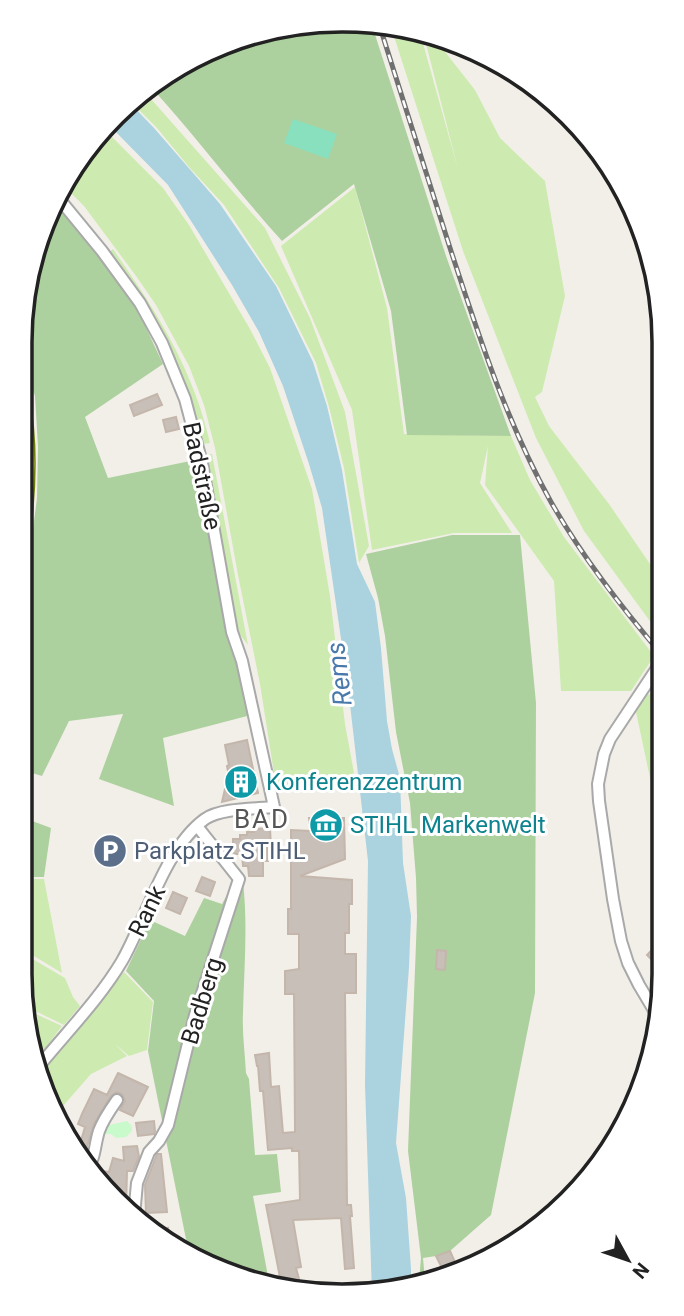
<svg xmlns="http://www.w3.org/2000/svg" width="684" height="1316" font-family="Roboto,sans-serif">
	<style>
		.grass { fill: #cdebb0 }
		.forest { fill: #add19e }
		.park { fill: #c8facc }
		.pitch { fill: #88e0be }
		.water { fill: #aad3df }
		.building { fill: #c7bfb8; stroke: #c4b6ab; stroke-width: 2 }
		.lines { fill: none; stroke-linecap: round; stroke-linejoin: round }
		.street-casing { stroke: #a9a9a9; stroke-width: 14 }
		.secondary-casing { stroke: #707d05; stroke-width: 19 }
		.street { stroke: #fff; stroke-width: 10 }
		.secondary { stroke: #f7fabf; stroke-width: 16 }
		.rail-casing { stroke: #707070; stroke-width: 5 }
		.rail { stroke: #fff; stroke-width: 2.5; stroke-dasharray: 8; stroke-linecap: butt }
		.labels { text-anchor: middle; stroke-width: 6; stroke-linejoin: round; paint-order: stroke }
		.street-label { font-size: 24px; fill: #222; stroke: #fff }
		.culture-label { font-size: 24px; fill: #0d838f; stroke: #fff; text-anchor: start }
		.service-label { font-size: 24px; fill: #4e5e75; stroke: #fff; text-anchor: start }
		.water-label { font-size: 26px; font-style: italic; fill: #4a7aab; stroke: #fff }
		.neighbourhood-label { font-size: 26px; letter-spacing: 2px; fill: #555; stroke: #fff }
		.rim { fill: none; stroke: #222; stroke-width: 3.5 }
	</style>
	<rect width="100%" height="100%" fill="#f2efe9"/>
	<!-- grass -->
	<path class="grass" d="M391,27L421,36L458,169L424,36L435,39L475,90L500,138L545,181L565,296L542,392L535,397L536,399L549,426L609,504L663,583V639L584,531L536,438L463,251Z
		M144,91L265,228L310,318L345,412L369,546L359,563L344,468L329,407L316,363L279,288L224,205L189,167L157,128L129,100Z
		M105,130L163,188L189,225L250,329L270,368L312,489L330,596L345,724L354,773L344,778L276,786L260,684L238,575L215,448L204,405L189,366L156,305L136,276L84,206L63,185Z
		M355,187L387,308L404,434L511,436L530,480L564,537L654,656L631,691H561L554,581L485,485L488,446L480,483L512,533H454L372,550L352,410L281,246Z
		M113,249C156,311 193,368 210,443L203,444C195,413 187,381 172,352C155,317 130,285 109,252Z
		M205,454H212L248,645L238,632Z
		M646,694L653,695L663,700V790L653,792L636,712Z
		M19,879H44L62,973L19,947Z
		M19,951L65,978L73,997L80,1006L64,1025L25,1006L19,974Z
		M124,972L153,1002L147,1050L129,1056L115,1044L127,1056L91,1074L56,1114L36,1077C64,1041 95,1007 124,972Z
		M25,1009L62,1026L34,1063Z"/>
	<!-- forest -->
	<path class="forest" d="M363,20L371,22L446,256L511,436L407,435L391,311L354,184L282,241C237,191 196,137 151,87L239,36Z
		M52,200L89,240L133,300L163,364L85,417L108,478L195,460L228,634L243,659L251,715L163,738L174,806L99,779L123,714L69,721L42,776L22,770L19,774L20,597L30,552L37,498L38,447L35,396L20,348V321Z
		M452,535H520L536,703L535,993L491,1215L450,1251L436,1256L423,1258L425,1280L419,1281L421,1258L408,1151L417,917L416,878L410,803L396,732L385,636L378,598L366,554Z
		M19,816L51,828L44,877H19Z
		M235,880L243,882C248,926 244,969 243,1013C242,1033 245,1053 246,1073L249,1079L255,1155L277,1154L281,1192L253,1196L270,1287L259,1286L189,1254L148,1051L154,1001L126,971L150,920L185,936L204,898L222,904Z"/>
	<!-- park -->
	<path class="park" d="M127,1121L132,1126V1131L126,1137L116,1138L111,1134H102L105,1126Z"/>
	<!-- pitch -->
	<path class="pitch" d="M293,119L337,134L328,159L284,143Z"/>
	<!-- water -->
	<path class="water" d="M128,101L154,128L220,204L276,286L313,362L327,406L342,470L357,564L375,602L381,648L387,721L392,749L400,778L403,863L411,916L409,967L396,1143L406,1198L411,1269V1283L372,1294L365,1085L368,861L348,687L322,508L309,464L283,386L259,332L232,285L168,185L109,125Z"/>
	<!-- building -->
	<path class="building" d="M157,394L162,405L134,416L130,405Z
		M176,417L179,429L166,432L163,420Z
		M247,740L258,793L222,802L225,789L228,788L226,777L229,776L227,766L229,765L225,745Z
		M309,818H344L345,859L300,876L352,880V904H349V933H345V954H356V993H345L347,1205H351L352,1216H350L354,1268L345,1269L341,1218L293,1220L301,1267L296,1268L302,1290L282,1288L266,1205L300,1200L299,1151H292V1148L268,1150L263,1091H260L258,1066H257L255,1055L269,1053L271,1087L279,1086L283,1133L295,1132L294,994H285V971L299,969V934H288V909H291V830L311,831Z
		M270,828L271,848H267L268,861H263V876H249L248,866H243L242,854H233V839H240V835H247V832H254V829Z
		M202,877L215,882L210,896L196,891Z
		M173,892L187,898L180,914L166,908Z
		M664,937V962L659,967L647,955Z
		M437,950L446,951L445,970L436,969Z
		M118,1073L148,1087L133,1116L120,1110L125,1101L122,1094L117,1092L111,1096L94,1124L82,1163L77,1154L85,1127L78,1124L82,1114L94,1089L107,1095Z
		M154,1121L155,1131L154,1134L138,1136L136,1123Z
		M137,1146L139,1157L133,1171H127L126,1208L92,1176L96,1170L109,1172L113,1158L124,1161L123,1147Z
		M157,1154H161L167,1212L146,1213L145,1185Z
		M168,1228L170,1240L163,1242L150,1231Z
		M450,1251L459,1271L445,1274L436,1256Z"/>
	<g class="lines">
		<!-- street casing -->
		<g class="street-casing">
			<path id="street" d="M658,1017L639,985L628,963L621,941L613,899L599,801L598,784L604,754L610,739L663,659
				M35,1071C63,1036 99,1000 122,961C146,919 165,848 205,819C221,808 255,809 274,807L242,661L232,632L202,463L185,399L162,343L140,303L102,251L56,195
				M86,1171C96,1157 94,1147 99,1131C103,1120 110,1110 117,1100
				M134,1216L137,1183L149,1152L159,1141L168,1125L195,1015L239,879L197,826"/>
		</g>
		<!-- secondary casing -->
		<g class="secondary-casing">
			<path id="secondary" d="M20,544C27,495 30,445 20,396"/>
		</g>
		<!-- street -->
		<use href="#street" class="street"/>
		<!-- secondary -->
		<use href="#secondary" class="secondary"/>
		<!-- rail casing -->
		<g class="rail-casing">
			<path id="rail" d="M379,24C403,100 427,176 451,251C479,337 507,423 551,502C583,558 621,607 663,656"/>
		</g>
		<!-- rail -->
		<use href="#rail" class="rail"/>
	</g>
	<!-- icons -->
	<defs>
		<g id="building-disc" transform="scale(1.75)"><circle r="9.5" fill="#0f9aa8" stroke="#fff"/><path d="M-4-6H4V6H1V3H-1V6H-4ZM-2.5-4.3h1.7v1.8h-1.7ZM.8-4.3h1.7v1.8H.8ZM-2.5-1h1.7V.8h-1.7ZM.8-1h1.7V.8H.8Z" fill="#fff"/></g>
		<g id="museum-disc" transform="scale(1.75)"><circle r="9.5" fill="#0f9aa8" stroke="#fff"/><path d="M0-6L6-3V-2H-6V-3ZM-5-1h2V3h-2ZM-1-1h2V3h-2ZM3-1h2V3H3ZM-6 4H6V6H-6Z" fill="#fff"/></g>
		<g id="parking-disc" transform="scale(1.75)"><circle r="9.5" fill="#5c6f8a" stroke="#fff"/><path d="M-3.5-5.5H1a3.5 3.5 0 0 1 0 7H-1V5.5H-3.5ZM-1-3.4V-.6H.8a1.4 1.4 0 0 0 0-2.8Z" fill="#fff"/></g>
	</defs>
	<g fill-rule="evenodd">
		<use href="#building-disc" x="241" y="782"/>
		<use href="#museum-disc" x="326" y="825"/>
		<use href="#parking-disc" x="110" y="851"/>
	</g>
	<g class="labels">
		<!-- street labels -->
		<g class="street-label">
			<text transform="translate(202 476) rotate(78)" y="8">Badstraße</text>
			<text transform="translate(147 911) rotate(-64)" y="8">Rank</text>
			<text transform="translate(202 1001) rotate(-73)" y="8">Badberg</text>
		</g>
		<!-- culture labels -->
		<g class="culture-label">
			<text x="266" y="790">Konferenzzentrum</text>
			<text x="350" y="833">STIHL Markenwelt</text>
		</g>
		<!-- service labels -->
		<g class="service-label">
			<text x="134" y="859">Parkplatz STIHL</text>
		</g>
		<!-- water labels -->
		<g class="water-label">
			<text transform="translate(339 674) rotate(-97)" y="9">Rems</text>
		</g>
		<!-- neighbourhood labels -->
		<g class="neighbourhood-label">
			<text x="262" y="828">BAD</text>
		</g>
	</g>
	<!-- crop -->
	<path d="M0 0H684V1316H0ZM342 32H342A310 310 0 0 1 652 342V974A310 310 0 0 1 342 1284H342A310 310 0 0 1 32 974V342A310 310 0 0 1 342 32Z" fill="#fff" fill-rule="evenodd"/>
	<path class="rim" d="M342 32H342A310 310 0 0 1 652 342V974A310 310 0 0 1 342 1284H342A310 310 0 0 1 32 974V342A310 310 0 0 1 342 32Z"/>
	<!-- north arrow -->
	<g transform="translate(628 1260) rotate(130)" stroke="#ffffff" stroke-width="5" paint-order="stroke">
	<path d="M0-5L12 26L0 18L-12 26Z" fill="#222222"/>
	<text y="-10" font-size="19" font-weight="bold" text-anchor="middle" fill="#222222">N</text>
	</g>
</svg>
